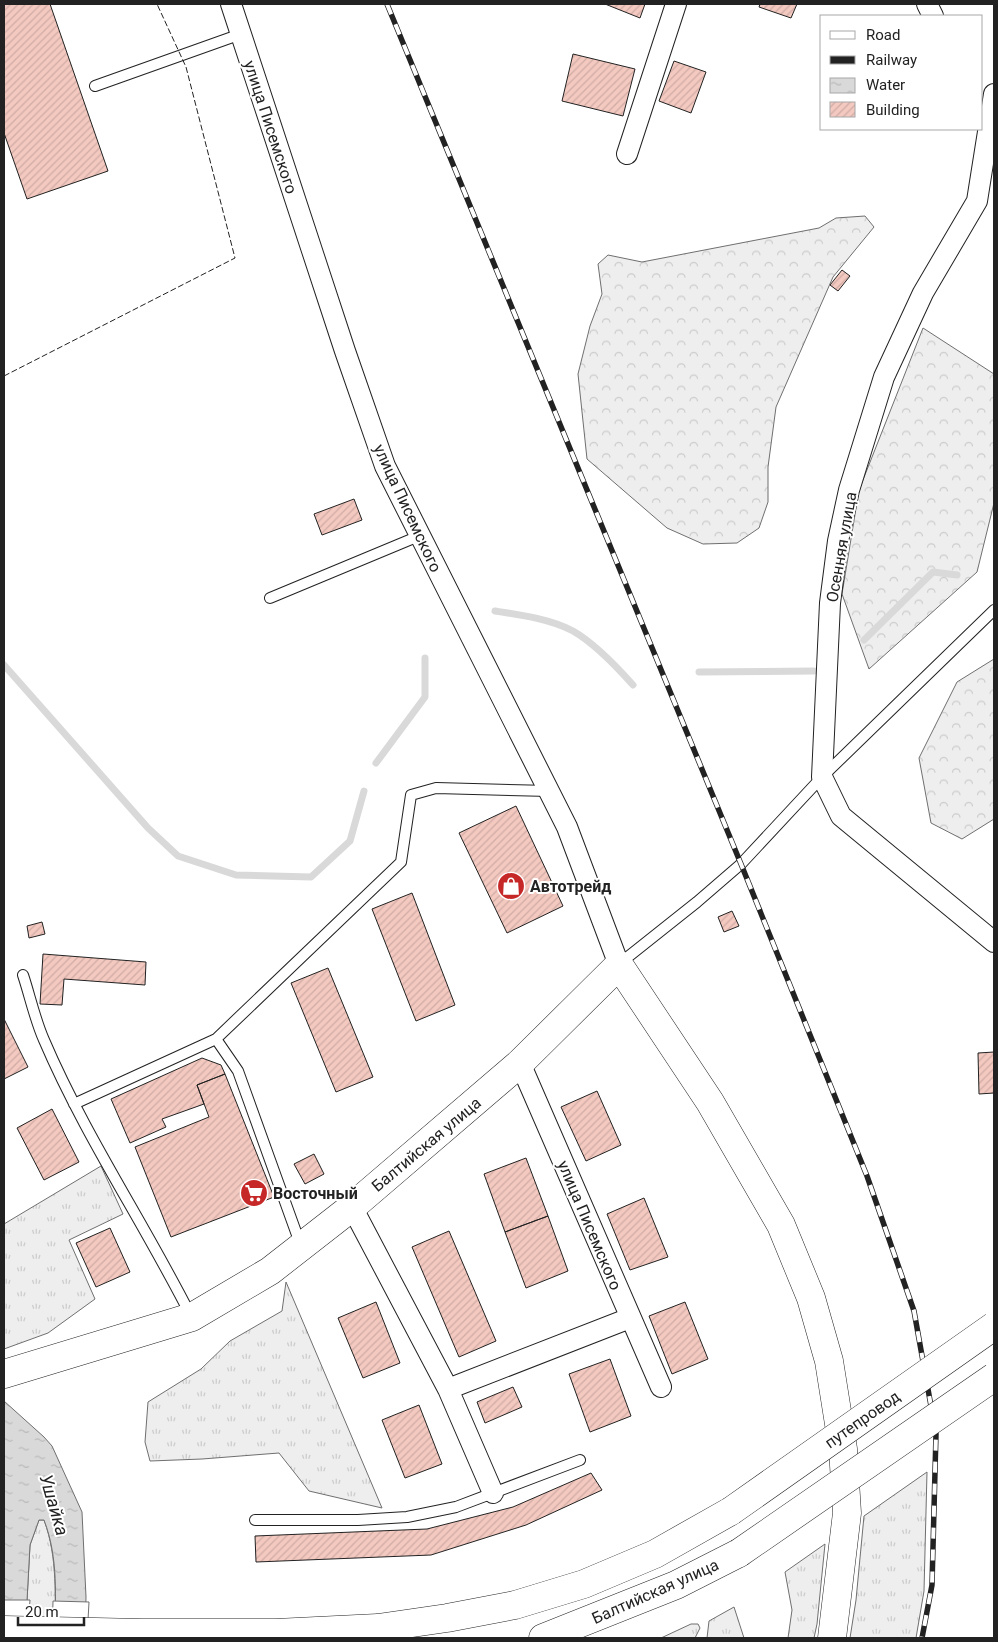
<svg xmlns="http://www.w3.org/2000/svg" width="998" height="1642" font-family="Roboto,sans-serif">
	<style>
		.grass { fill: url(#grass-tufts); stroke: #6f6f6f }
		.forest { fill: url(#forest-crowns); stroke: #6f6f6f }
		.water { fill: url(#water-ripples); stroke: #6f6f6f }
		.pier { fill: #fff; stroke: #6f6f6f }
		.lines { fill: none; stroke-linecap: round; stroke-linejoin: round }
		.stream { stroke: #d9d9d9; stroke-width: 7 }
		.building { fill: url(#building-hatch); stroke: #222 }
		.lane-casing { stroke: #222; stroke-width: 12 }
		.street-casing { stroke: #222; stroke-width: 22 }
		.secondary-casing { stroke: #222; stroke-width: 29 }
		.primary-casing { stroke: #222; stroke-width: 29 }
		.lane { stroke: #fff; stroke-width: 10 }
		.street { stroke: #fff; stroke-width: 20 }
		.secondary { stroke: #fff; stroke-width: 28 }
		.primary { stroke: #fff; stroke-width: 28 }
		.rail-casing { stroke: #222; stroke-width: 5.5 }
		.rail { stroke: #fff; stroke-width: 4; stroke-dasharray: 11; stroke-linecap: butt }
		.primary-bridge-casing { stroke: #222; stroke-width: 29; stroke-linecap: butt }
		.primary-bridge { stroke: #fff; stroke-width: 28 }
		.fence { stroke: #222; stroke-width: 1; stroke-dasharray: 6 2.5; stroke-linecap: butt }
		.labels { text-anchor: middle; stroke-width: 4; stroke-linejoin: round; paint-order: stroke }
		.street-label { font-size: 16px; fill: #222; stroke: #fff }
		.poi-label { font-size: 16px; font-weight: bold; fill: #222; stroke: #fff; text-anchor: start }
		.water-label { font-size: 18px; font-style: italic; fill: #222; stroke: #fff }
	</style>
	<defs>
		<pattern id="grass-tufts" width="24" height="20" patternUnits="userSpaceOnUse" patternTransform="scale(1.25)"><rect width="24" height="20" fill="#eee"/><path d="M3 7l-1-3M5 7V3M7 7l1-3M15 17l-1-3M17 17v-4M19 17l1-3" fill="none" stroke="#ccc"/></pattern>
		<pattern id="forest-crowns" width="20" height="18" patternUnits="userSpaceOnUse" patternTransform="scale(1.25)"><rect width="20" height="18" fill="#eee"/><path d="M2 6a3 3 0 1 1 6 0M12 15a3 3 0 1 1 6 0" fill="none" stroke="#ccc"/></pattern>
		<pattern id="water-ripples" width="26" height="14" patternUnits="userSpaceOnUse" patternTransform="scale(1.25)"><rect width="26" height="14" fill="#d9d9d9"/><path d="M2 4q2-2 4 0t4 0M15 11q2-2 4 0t4 0" fill="none" stroke="#bababa"/></pattern>
		<pattern id="building-hatch" width="6" height="6" patternUnits="userSpaceOnUse" patternTransform="scale(1.25)"><rect width="6" height="6" fill="#f3c9c0"/><path d="M-1 1l2-2M0 6l6-6M5 7l2-2" fill="none" stroke="#d0aca5"/></pattern>
	</defs>
	<rect width="100%" height="100%" fill="#fff"/>
	<!-- grass -->
	<path class="grass" d="M101,1166L123,1214L69,1240L95,1299L48,1333L4,1349V1224Z
		M286,1282L382,1508L309,1491L279,1453L202,1459L150,1461L145,1442L148,1402L201,1369L230,1341L282,1311Z
		M927,1472L924,1591L916,1638H850L856,1600L864,1516Z
		M39,1520H44C58,1558 55,1598 55,1638H25L30,1545Z
		M825,1544L817,1624L814,1638H788L792,1610L785,1572Z
		M734,1607L744,1638H707L709,1621Z
		M691,1624H698L700,1628L695,1638H661Z"/>
	<!-- forest -->
	<path class="forest" d="M865,216L874,227L833,277L776,407L768,467V502L759,528L737,543L703,544L667,528L587,459L578,374L590,326L602,294L598,264L608,255L642,262L819,228L836,218Z
		M923,328L994,374V503L977,572L869,669L842,594L859,490Z
		M994,659V819L962,839L931,823L919,758L957,682Z"/>
	<!-- water -->
	<path class="water" d="M4,1401L44,1437L52,1446L82,1512L86,1597L85,1638H55C55,1598 59,1559 44,1520H39L30,1545L25,1638H4Z"/>
	<!-- pier -->
	<path class="pier" d="M4,1600H30L27,1638H4Z
		M53,1601L89,1602L87,1638H52Z"/>
	<g class="lines">
		<!-- stream -->
		<path class="stream" d="M495,611C521,615 550,619 573,631C594,643 617,667 633,685
			M864,640L933,572L957,575
			M4,665L148,828L178,856L236,875L311,877L350,841L364,791
			M699,672L814,671
			M376,763L425,697V658"/>
	</g>
	<!-- building -->
	<path class="building" d="M4,4H50L108,171L27,199L4,133Z
		M605,4H645L640,18Z
		M760,4H797L791,18L759,7Z
		M573,54L635,69L623,116L562,101Z
		M674,61L706,72L691,113L659,101Z
		M842,270L850,276L838,291L830,285Z
		M354,499L362,520L322,535L314,514Z
		M516,806L563,906L507,933L459,833Z
		M412,893L455,1005L416,1021L372,909Z
		M732,911L739,926L724,932L718,917Z
		M42,922L45,934L29,938L27,926Z
		M43,954L146,962L145,985L64,979L62,1005L40,1004Z
		M328,968L373,1077L336,1092L291,983Z
		M4,1019L28,1067L4,1079Z
		M994,1052V1093L979,1094L978,1053Z
		M202,1058L221,1065L225,1074L197,1085L204,1104L162,1119L166,1127L130,1143L111,1099Z
		M225,1074L274,1197L171,1237L135,1147L209,1117L197,1085Z
		M597,1091L621,1145L586,1161L561,1107Z
		M52,1109L79,1162L44,1180L17,1128Z
		M314,1154L324,1174L305,1184L294,1164Z
		M526,1158L548,1216L505,1232L484,1174Z
		M644,1198L668,1257L630,1270L607,1214Z
		M548,1216L568,1271L526,1288L505,1232Z
		M110,1228L130,1272L96,1287L76,1243Z
		M449,1231L496,1341L459,1357L412,1247Z
		M376,1302L400,1363L363,1378L338,1318Z
		M685,1302L708,1359L672,1374L649,1316Z
		M610,1359L631,1416L590,1432L569,1374Z
		M513,1387L522,1407L485,1423L477,1402Z
		M419,1405L442,1464L405,1478L382,1420Z
		M591,1473L602,1490L526,1525L431,1555L256,1562L255,1536L427,1529L513,1507Z"/>
	<g class="lines">
		<!-- lane casing -->
		<g class="lane-casing">
			<path id="lane" d="M95,86L241,34
				M270,598L419,536
				M619,964L697,902L741,864L822,777L994,610
				M23,975C30,996 35,1020 44,1040C85,1136 144,1223 191,1316
				M216,1039L238,1071L301,1246
				M74,1104L216,1039L401,862L411,795L436,788L550,791
				M255,1520H358L407,1517L456,1507L580,1460"/>
		</g>
		<!-- street casing -->
		<g class="street-casing">
			<path id="street" d="M231,4L345,351L385,466L567,827L619,965
				M927,4L933,16
				M994,94L977,201L923,293L884,377L849,490L838,541L830,603L822,777L841,816L994,942
				M627,154L676,4
				M520,1063L661,1387
				M352,1207L448,1389L493,1493
				M448,1389L630,1318"/>
		</g>
		<!-- secondary casing -->
		<g class="secondary-casing">
			<path id="secondary" d="M4,1374L192,1317L270,1271L352,1207L520,1063L619,965L710,1102L781,1225L811,1298L829,1361L843,1449L847,1513L832,1638"/>
		</g>
		<!-- primary casing -->
		<g class="primary-casing">
			<path id="primary" d="M4,1630L142,1633H276L378,1628L447,1618L515,1605L584,1584L655,1554L731,1511
				M543,1638L676,1585L739,1553"/>
		</g>
		<!-- lane -->
		<use href="#lane" class="lane"/>
		<!-- street -->
		<use href="#street" class="street"/>
		<!-- secondary -->
		<use href="#secondary" class="secondary"/>
		<!-- primary -->
		<use href="#primary" class="primary"/>
		<!-- rail casing -->
		<g class="rail-casing">
			<path id="rail" d="M387,4L741,864L867,1176L914,1311L936,1434L932,1585L922,1638"/>
		</g>
		<!-- rail -->
		<use href="#rail" class="rail"/>
		<!-- primary-bridge casing -->
		<g class="primary-bridge-casing">
			<path id="primary-bridge" d="M731,1511L994,1326
				M739,1553L994,1377"/>
		</g>
		<!-- primary-bridge -->
		<use href="#primary-bridge" class="primary-bridge"/>
		<!-- fence -->
		<path class="fence" d="M4,376L235,258L186,67L157,4"/>
	</g>
	<!-- icons -->
	<defs>
		<g id="shop-disc" transform="scale(1.4375)"><circle r="9.5" fill="#c62828" stroke="#fff"/><path d="M-5-2.5h2.3a2.7 3.5 0 0 1 5.4 0H5L5.5 6h-11ZM-1.5-2.5h3a1.5 2.3 0 0 0-3 0Z" fill="#fff"/></g>
		<g id="supermarket-disc" transform="scale(1.4375)"><circle r="9.5" fill="#c62828" stroke="#fff"/><path d="M-6-5.5h2.5l.6 2H6L4.5 2H-2.5L-4.4-4H-6ZM-1.5 3.2a1.3 1.3 0 1 0 .1 0ZM3 3.2a1.3 1.3 0 1 0 .1 0Z" fill="#fff"/></g>
	</defs>
	<g fill-rule="evenodd">
		<use href="#shop-disc" x="511" y="886"/>
		<use href="#supermarket-disc" x="254" y="1193"/>
	</g>
	<g class="labels">
		<!-- street labels -->
		<g class="street-label">
			<text transform="translate(271 127) rotate(72)" y="6">улица Писемского</text>
			<text transform="translate(408 508) rotate(65)" y="6">улица Писемского</text>
			<text transform="translate(841 547) rotate(-80)" y="6">Осенняя улица</text>
			<text transform="translate(426 1144) rotate(-40)" y="6">Балтийская улица</text>
			<text transform="translate(590 1225) rotate(67)" y="6">улица Писемского</text>
			<text transform="translate(862 1419) rotate(-35)" y="6">путепровод</text>
			<text transform="translate(655 1591) rotate(-24)" y="6">Балтийская улица</text>
		</g>
		<!-- poi labels -->
		<g class="poi-label">
			<text x="530" y="892">Автотрейд</text>
			<text x="273" y="1199">Восточный</text>
		</g>
		<!-- water labels -->
		<g class="water-label">
			<text transform="translate(54 1505) rotate(74)" y="6">Ушайка</text>
		</g>
	</g>
	<!-- border -->
	<rect width="998" height="1642" fill="none" stroke="#222222" stroke-width="10"/>
	<!-- legend -->
	<rect x="820" y="15" width="162" height="115" fill="#ffffff" stroke="#a7a7a7"/>
	<rect x="830" y="31" width="25" height="8" fill="#ffffff" stroke="#a7a7a7"/>
	<text x="866" y="40" font-size="15" fill="#222222">Road</text>
	<rect x="830" y="56" width="25" height="8" fill="#222222" stroke="#a7a7a7"/>
	<text x="866" y="65" font-size="15" fill="#222222">Railway</text>
	<rect x="830" y="78" width="25" height="15" fill="url(#water-ripples)" stroke="#a7a7a7"/>
	<text x="866" y="90" font-size="15" fill="#222222">Water</text>
	<rect x="830" y="102" width="25" height="15" fill="url(#building-hatch)" stroke="#a7a7a7"/>
	<text x="866" y="115" font-size="15" fill="#222222">Building</text>
	<!-- scale -->
	<path d="M18 1617v8h66v-8" fill="none" stroke="#222222" stroke-width="2.5"/>
	<text x="25" y="1617" font-size="15" fill="#222222" stroke="#ffffff" stroke-width="4" paint-order="stroke">20 m</text>
</svg>
